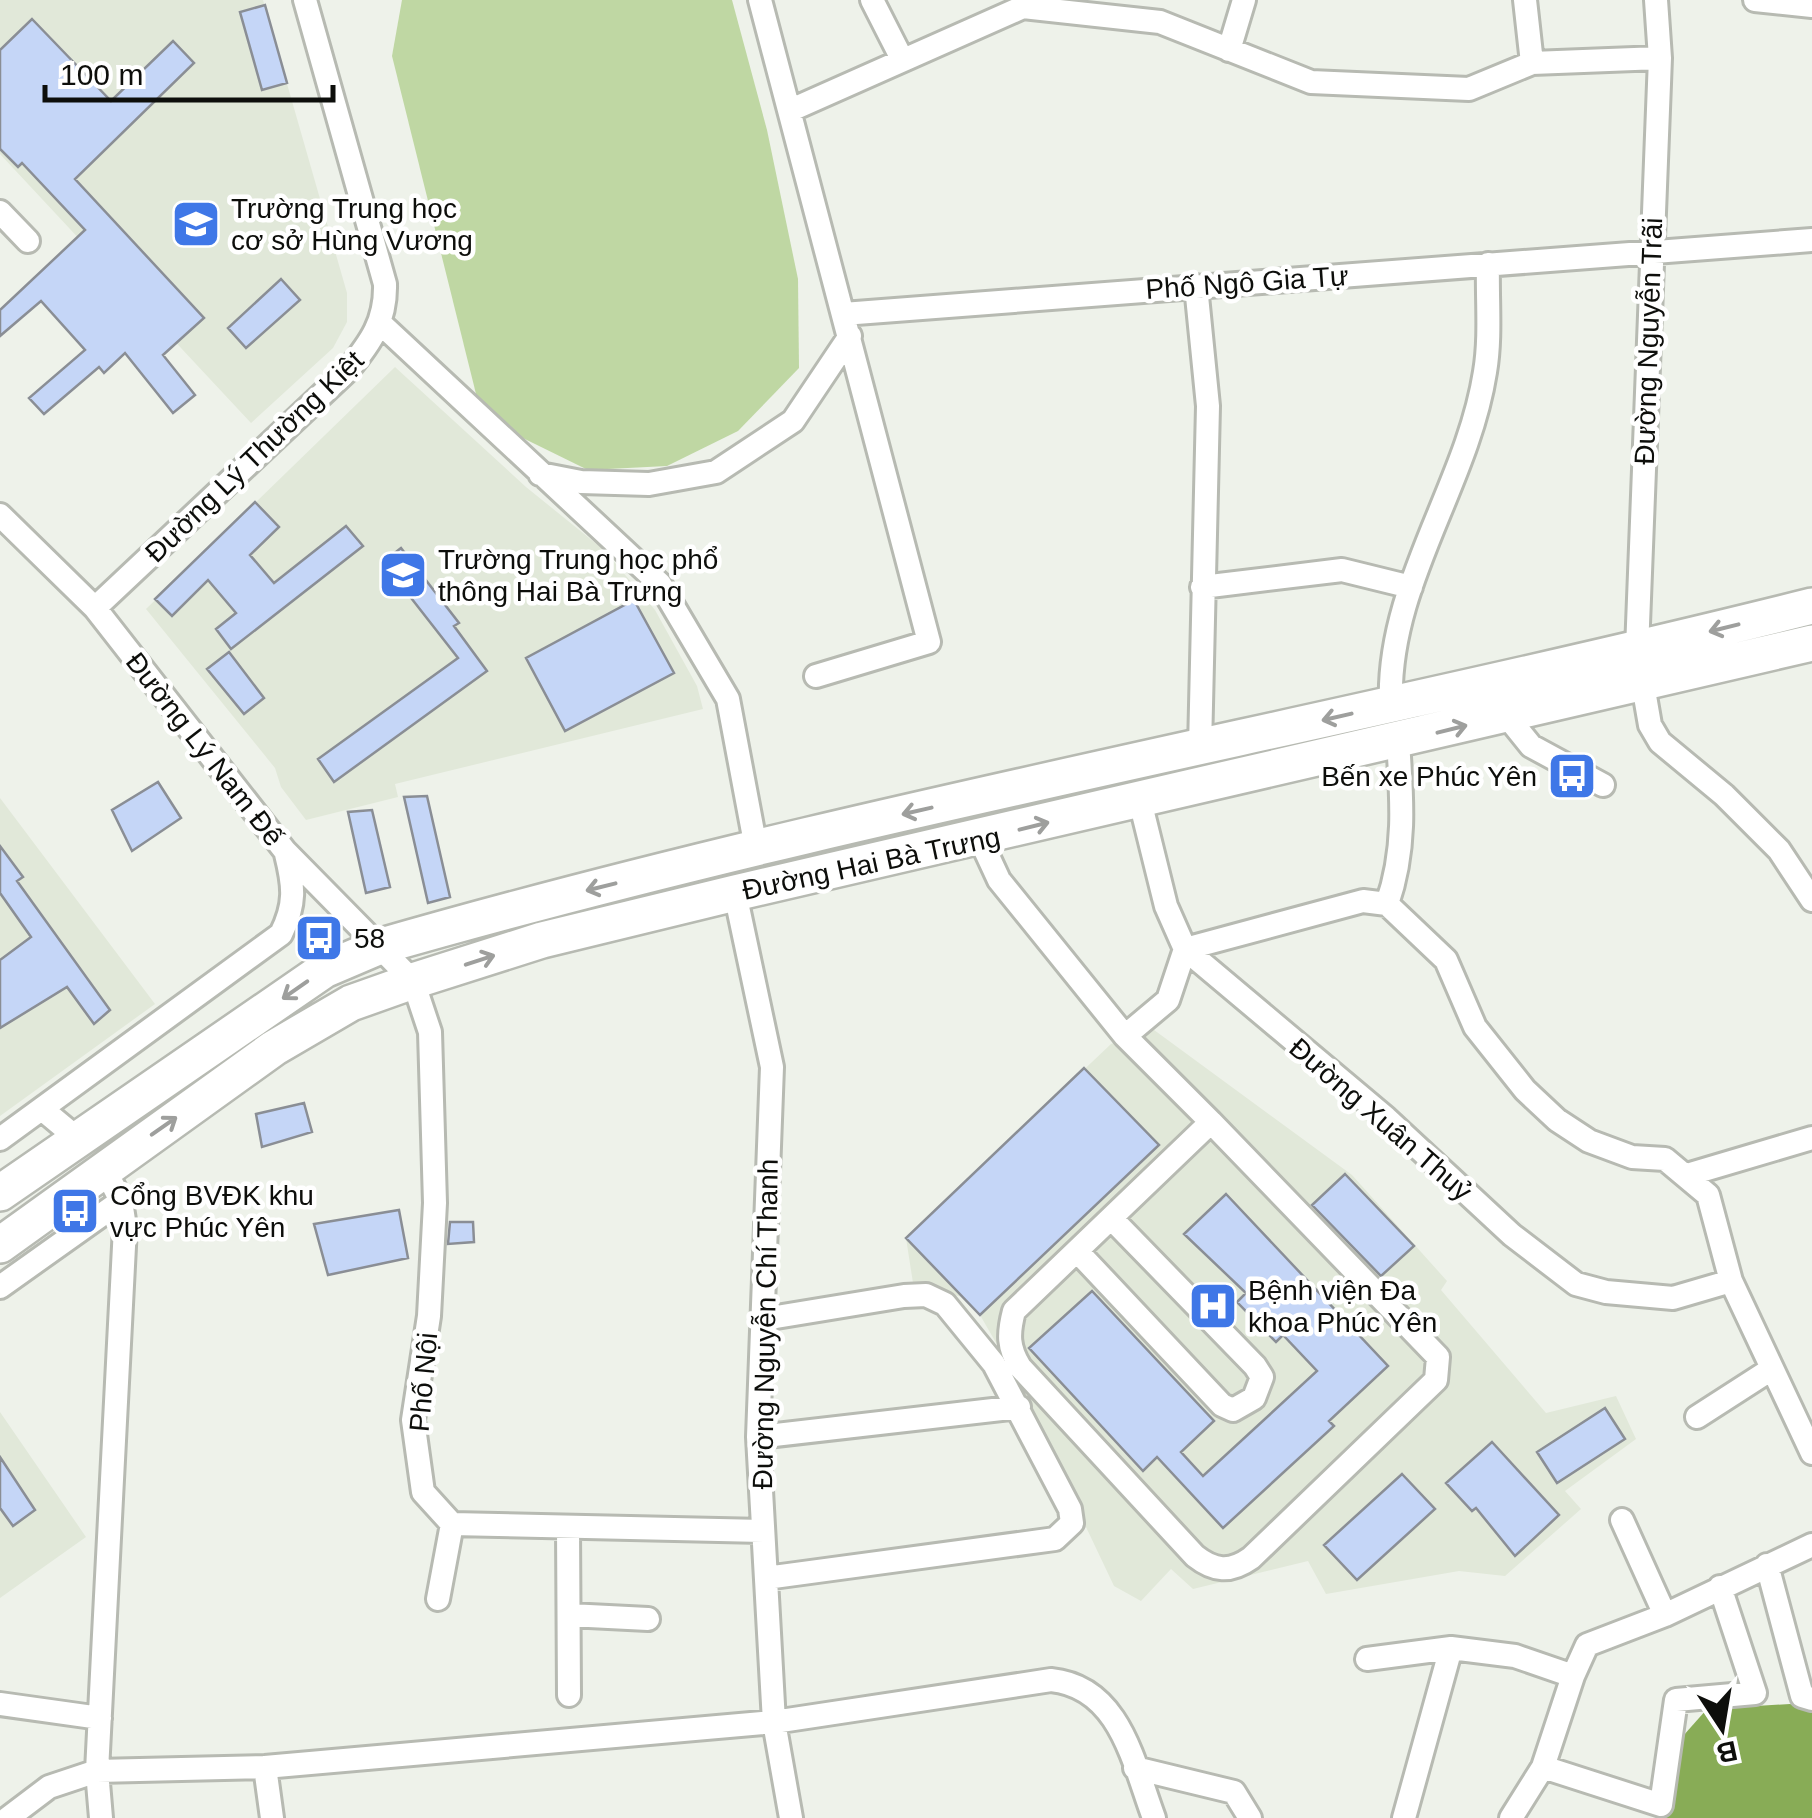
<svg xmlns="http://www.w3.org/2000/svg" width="1812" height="1818" font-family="Helvetica,sans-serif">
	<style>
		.built { fill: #e1e8d9 }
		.green { fill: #bfd7a3 }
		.water { fill: #88ac56 }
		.building { fill: #c5d6f7; stroke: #8a8e95; stroke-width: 2.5 }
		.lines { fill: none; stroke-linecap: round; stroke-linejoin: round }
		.minor-casing { stroke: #b7bab2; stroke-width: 28 }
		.highway-casing { stroke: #b7bab2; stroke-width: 40 }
		.minor { stroke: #fff; stroke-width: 22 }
		.highway { stroke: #fff; stroke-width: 35 }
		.oneway { stroke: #9e9f9d }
		.labels { text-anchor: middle; stroke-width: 9; stroke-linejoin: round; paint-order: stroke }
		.poi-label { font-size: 28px; fill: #0d0e0b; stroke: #fff; text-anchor: start }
		.street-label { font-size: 28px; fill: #0d0e0b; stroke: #fff }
	</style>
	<rect width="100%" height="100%" fill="#eef2ea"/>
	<!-- built -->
	<path class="built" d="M0,0H263L347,293V322L333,348L251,423L0,154Z
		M395,367L526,487L604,550L655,610L697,686L703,709L395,784L398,797L306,820L281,787L275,768L146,609Z
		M0,798L155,1004L0,1116Z
		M1150,1027L1352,1175L1447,1281L1441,1290L1546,1413L1616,1396L1636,1439L1565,1491L1581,1509L1505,1576L1459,1571L1326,1594L1308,1561L1193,1589L1171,1569L1141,1601L1114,1586L1010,1367L980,1315L962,1297L913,1283L906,1238L1111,1044Z
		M0,1412L86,1537L0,1598Z"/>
	<!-- green -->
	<path class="green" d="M402,0H732L767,130L798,279L799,368L738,431L667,466L588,470L482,418L392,56Z"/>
	<!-- water -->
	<path class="water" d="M1790,1704L1812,1710V1818H1666L1683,1736L1707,1709Z"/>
	<!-- building -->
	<path class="building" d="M265,5L287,83L262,90L240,12Z
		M32,19L111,101L173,41L194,63L75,179L204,318L163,355L195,395L173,413L125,353L104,373L99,367L44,414L29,398L85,350L41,301L0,336V310L85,230L22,163L18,167L0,149V50Z
		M281,279L300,300L246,348L228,328Z
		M255,502L279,527L250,555L274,583L346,526L363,546L231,649L216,629L236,613L208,580L172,616L155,599Z
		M401,548L459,623L454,626L487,671L334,782L318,759L458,658L383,562Z
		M634,600L674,673L565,731L526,658Z
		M229,652L264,698L244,714L207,669Z
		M158,782L181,818L132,851L112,810Z
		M427,796L450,897L428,903L404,797Z
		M372,810L390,887L366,893L348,812Z
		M0,846L23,877L17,881L110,1010L94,1024L67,987L0,1028V960L31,937L0,893Z
		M1084,1068L1159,1145L980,1315L906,1238Z
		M304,1103L312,1132L262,1147L256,1114Z
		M1345,1174L1414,1246L1381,1276L1312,1205Z
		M1226,1194L1388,1366L1329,1421L1334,1426L1223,1528L1157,1457L1143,1471L1029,1348L1092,1291L1214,1421L1181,1452L1203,1476L1317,1371L1283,1335L1276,1342L1237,1302L1246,1293L1184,1234Z
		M399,1210L408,1258L328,1275L314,1224Z
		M450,1222H473L474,1242L448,1244Z
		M1605,1408L1625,1439L1557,1483L1537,1452Z
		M1492,1442L1559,1515L1515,1556L1476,1508L1472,1511L1446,1483Z
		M0,1457L35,1510L13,1526L0,1508Z
		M1402,1474L1435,1509L1357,1580L1324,1545Z"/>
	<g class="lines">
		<!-- minor casing -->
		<g class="minor-casing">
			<path id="minor" d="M760,0L929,642L816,676
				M872,0L902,59
				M1525,0L1532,63
				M1656,0L1660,58L1637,650L1650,725L1660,742L1724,795L1779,850L1812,900
				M1755,0L1812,6
				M1229,50L1244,0
				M791,110L1023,7L1160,22L1311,82L1469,89L1532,63L1660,58
				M0,212L28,241
				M1196,286L1208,406L1200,748
				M843,314L1812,240
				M380,323L660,584L728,699L756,848
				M540,474L581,482L649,484L716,472L793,421L850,336
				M0,515L95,608L285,851L413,981L430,1032L435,1203L429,1316L413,1420L423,1492L452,1524L763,1531
				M1202,587L1342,570L1411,587
				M95,608L348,370C371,342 386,321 385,284L305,0
				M1391,705C1386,586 1467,487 1485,372C1491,337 1487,299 1488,264
				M1506,715L1531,746L1603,785
				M1398,742C1402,799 1406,850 1387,904L1446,960L1475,1027L1525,1090L1557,1120L1589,1141L1632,1157L1665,1159L1708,1195L1731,1281L1812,1453
				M1140,801L1166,906L1185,949L1386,1118L1512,1235L1576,1284L1606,1292L1673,1298L1731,1281
				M980,839L999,880L1125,1036L1168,1000L1185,949L1363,901L1387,904
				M735,893L772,1067L758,1437L774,1722L791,1818
				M1125,1036L1211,1122
				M42,1109L78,1139
				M1211,1122L1438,1357L1436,1380L1251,1558C1230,1573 1214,1571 1195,1556L1020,1367C1008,1347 1008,1334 1014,1311Z
				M0,1139L281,934C296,904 294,886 286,854
				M1687,1175L1812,1138
				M1077,1251L1222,1405L1233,1410L1254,1398L1262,1377L1255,1366L1111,1218
				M0,1287L121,1201
				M764,1319L904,1296L926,1295L945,1304L994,1364L1070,1509L1072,1523L1055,1539L766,1578
				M1697,1417L1770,1370
				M758,1437L1019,1407
				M1622,1520L1665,1615
				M568,1528L569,1695
				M1767,1565L1802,1696L1812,1699
				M438,1599L452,1524
				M569,1615L648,1619
				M1367,1659L1451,1648L1515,1656L1573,1676L1587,1645L1665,1615L1812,1545
				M0,1704L100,1718
				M265,1767L272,1818
				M1543,1767L1661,1805L1676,1700L1755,1693L1720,1587
				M1135,1768L1234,1792L1250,1818
				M8,1818L49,1787L97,1771L265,1767L774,1722L1051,1680C1120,1687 1133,1762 1154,1818
				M101,1818L97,1771L125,1227L121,1201L104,1168
				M1404,1818L1451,1648
				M1511,1818L1543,1767L1573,1676"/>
		</g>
		<!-- highway casing -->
		<g class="highway-casing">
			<path id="highway" d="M0,1193L324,970L378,947C850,811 1336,725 1812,606
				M0,1245L274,1048L351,1003L413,981L542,940L735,893L1812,643"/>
		</g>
		<!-- minor -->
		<use href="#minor" class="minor"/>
		<!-- highway -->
		<use href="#highway" class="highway"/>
	</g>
	<!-- one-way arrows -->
	<defs><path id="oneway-shaft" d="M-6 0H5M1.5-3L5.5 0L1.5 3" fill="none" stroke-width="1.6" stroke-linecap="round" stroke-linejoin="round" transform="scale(2.5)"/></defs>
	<g class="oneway">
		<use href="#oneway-shaft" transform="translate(1724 628) rotate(166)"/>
		<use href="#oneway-shaft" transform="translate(1337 717) rotate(167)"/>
		<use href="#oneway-shaft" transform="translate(1452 729) rotate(-14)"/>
		<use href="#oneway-shaft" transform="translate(917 811) rotate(167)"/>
		<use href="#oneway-shaft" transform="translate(1034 826) rotate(-14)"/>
		<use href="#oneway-shaft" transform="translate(601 887) rotate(166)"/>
		<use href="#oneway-shaft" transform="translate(480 960) rotate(-18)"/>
		<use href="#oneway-shaft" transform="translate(295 990) rotate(145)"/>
		<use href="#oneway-shaft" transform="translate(164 1126) rotate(-35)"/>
	</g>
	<!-- icons -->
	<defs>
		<g id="school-square" transform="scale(2.5)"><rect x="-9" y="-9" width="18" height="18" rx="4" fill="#3f77e7" stroke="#fff"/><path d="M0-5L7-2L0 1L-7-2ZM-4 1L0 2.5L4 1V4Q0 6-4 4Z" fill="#fff"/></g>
		<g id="bus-square" transform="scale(2.5)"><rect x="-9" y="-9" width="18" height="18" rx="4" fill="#3f77e7" stroke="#fff"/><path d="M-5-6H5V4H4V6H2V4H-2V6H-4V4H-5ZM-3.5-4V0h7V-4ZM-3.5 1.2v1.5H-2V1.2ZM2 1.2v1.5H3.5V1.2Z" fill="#fff"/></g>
		<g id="hospital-square" transform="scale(2.5)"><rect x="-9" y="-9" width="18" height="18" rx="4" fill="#3f77e7" stroke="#fff"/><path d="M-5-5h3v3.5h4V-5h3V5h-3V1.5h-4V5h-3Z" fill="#fff"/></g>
	</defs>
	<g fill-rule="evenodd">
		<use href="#school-square" x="196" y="224"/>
		<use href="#school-square" x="403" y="575"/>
		<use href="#bus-square" x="1572" y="776"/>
		<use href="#bus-square" x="319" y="938"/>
		<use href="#bus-square" x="75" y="1211"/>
		<use href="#hospital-square" x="1213" y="1306"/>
	</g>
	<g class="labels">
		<!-- poi labels -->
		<g class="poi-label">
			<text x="231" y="218">Trường Trung học<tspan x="231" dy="32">cơ sở Hùng Vương</tspan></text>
			<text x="438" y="569">Trường Trung học phổ<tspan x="438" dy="32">thông Hai Bà Trưng</tspan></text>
			<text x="1537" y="786" text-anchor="end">Bến xe Phúc Yên</text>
			<text x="354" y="948">58</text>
			<text x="110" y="1205">Cổng BVĐK khu<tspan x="110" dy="32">vực Phúc Yên</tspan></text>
			<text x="1248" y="1300">Bệnh viện Đa<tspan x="1248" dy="32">khoa Phúc Yên</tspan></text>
		</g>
		<!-- street labels -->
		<g class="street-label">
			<text transform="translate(1247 282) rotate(-4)" y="10">Phố Ngô Gia Tự</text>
			<text transform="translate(1648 341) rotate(-88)" y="10">Đường Nguyễn Trãi</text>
			<text transform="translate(254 456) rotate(-44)" y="10">Đường Lý Thường Kiệt</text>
			<text transform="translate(205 749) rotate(52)" y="10">Đường Lý Nam Đế</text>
			<text transform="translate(871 863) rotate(-12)" y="10">Đường Hai Bà Trưng</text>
			<text transform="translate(1381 1119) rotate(41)" y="10">Đường Xuân Thuỷ</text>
			<text transform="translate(765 1324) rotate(-89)" y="10">Đường Nguyễn Chí Thanh</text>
			<text transform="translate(423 1382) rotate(-85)" y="10">Phố Nội</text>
		</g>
	</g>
	<!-- north arrow -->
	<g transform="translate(1722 1728) rotate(168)" stroke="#ffffff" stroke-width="8" paint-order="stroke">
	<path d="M0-8L18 38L0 25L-18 38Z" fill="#0d0e0b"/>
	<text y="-15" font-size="28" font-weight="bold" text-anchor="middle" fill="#0d0e0b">B</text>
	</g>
	<!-- scale -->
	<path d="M45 85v15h288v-15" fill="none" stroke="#0d0e0b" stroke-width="5"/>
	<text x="60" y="85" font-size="30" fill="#0d0e0b" stroke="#ffffff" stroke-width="8" paint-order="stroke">100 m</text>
</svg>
